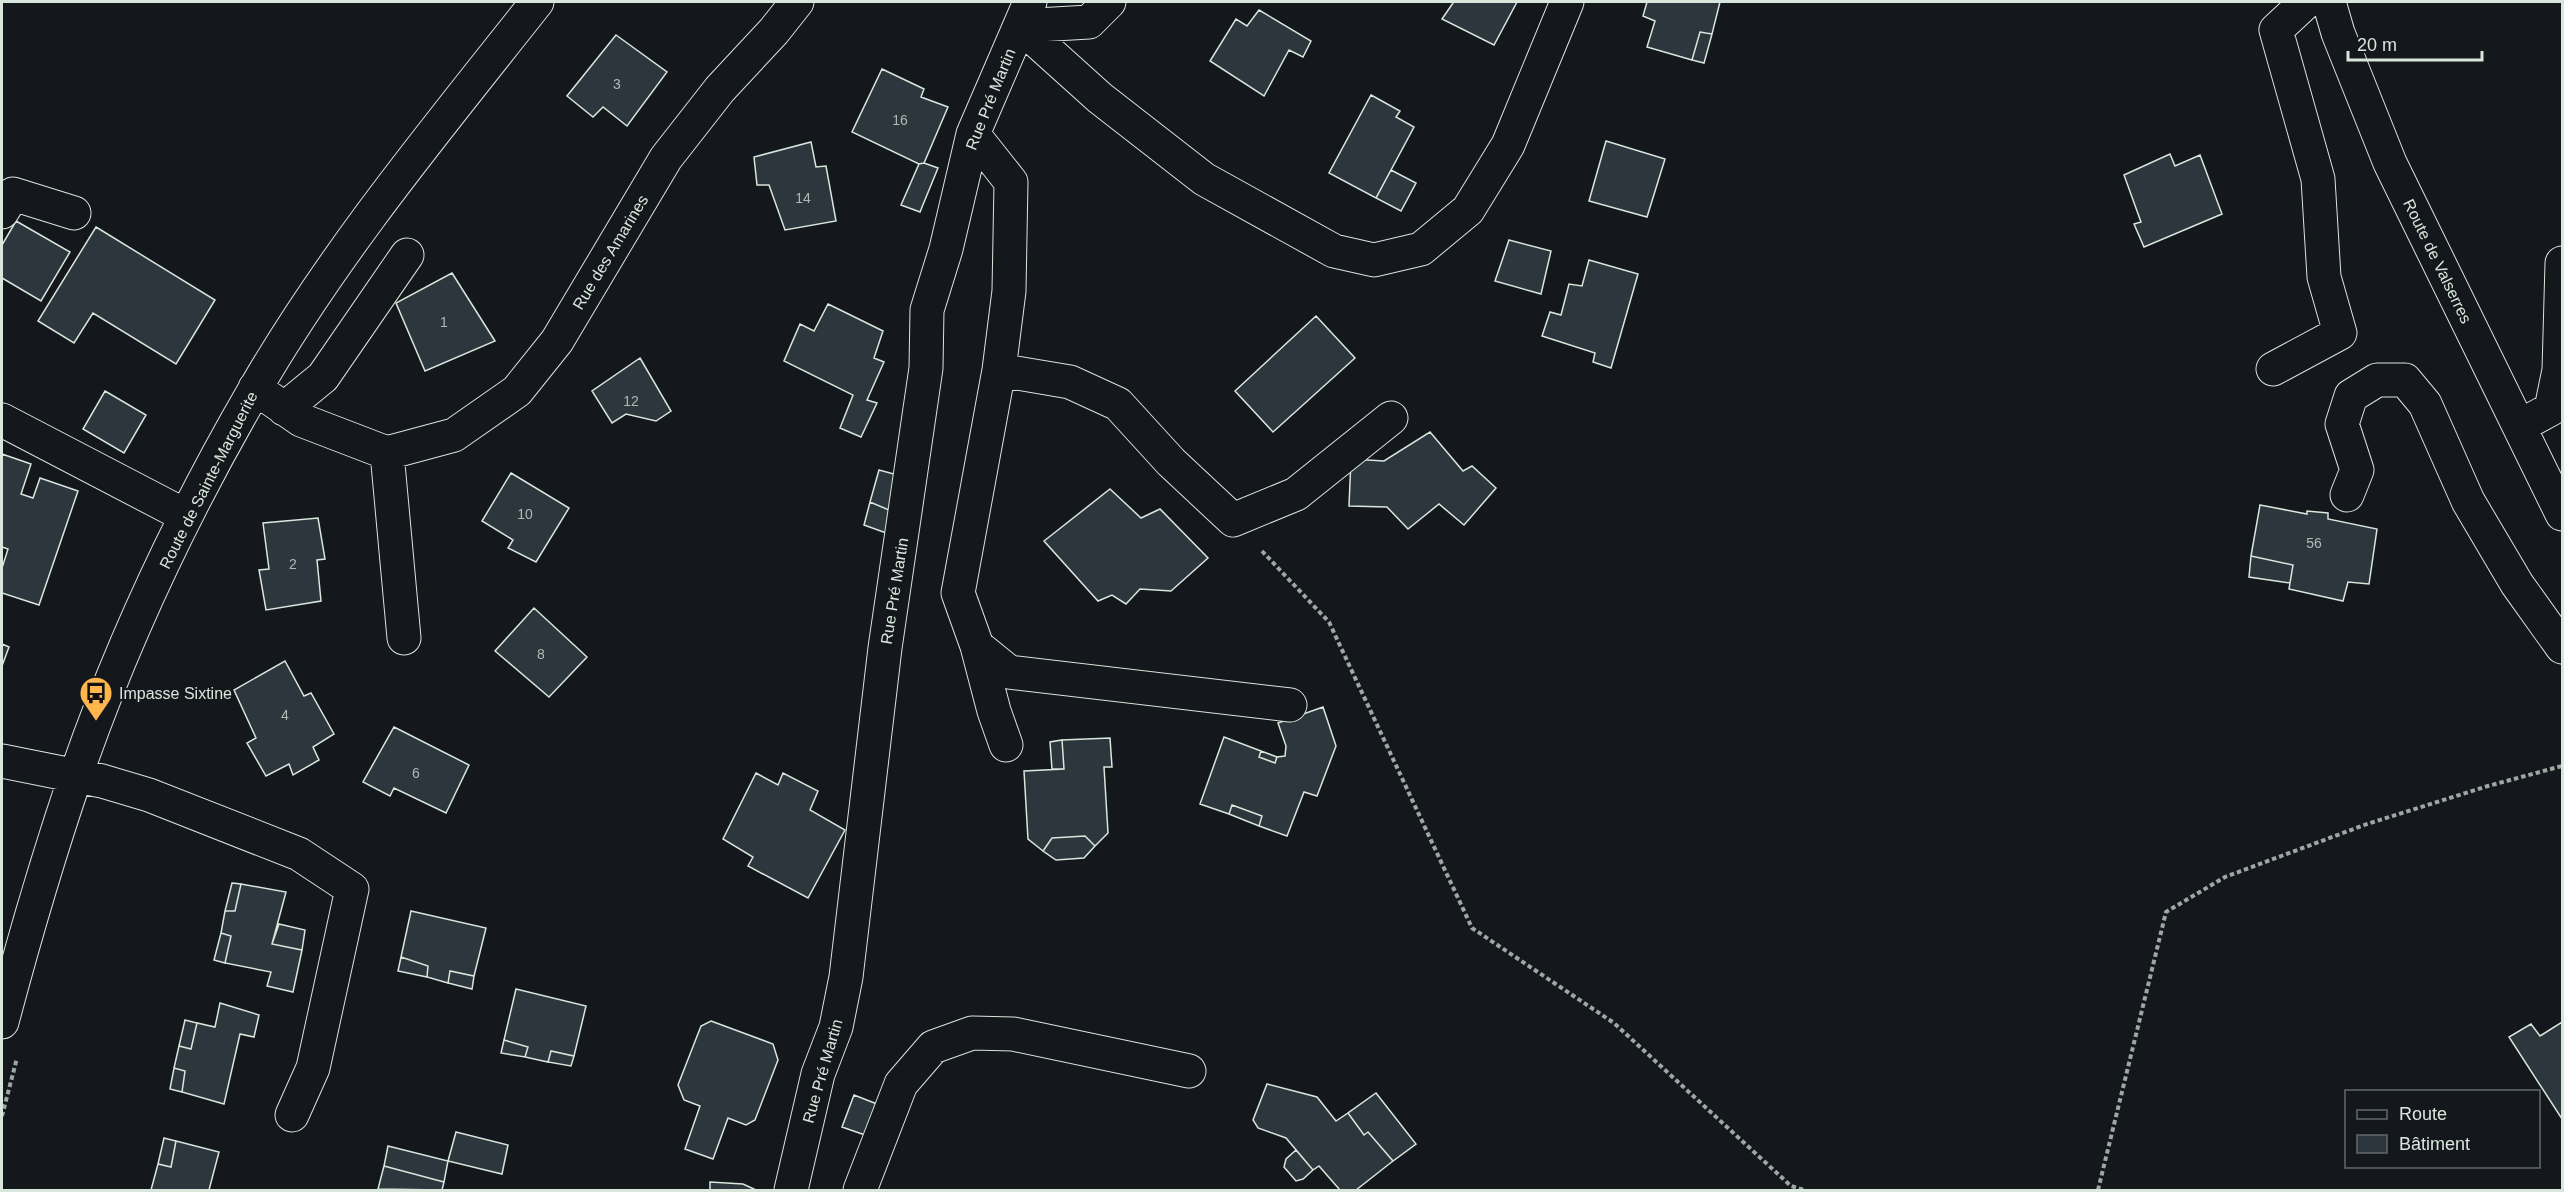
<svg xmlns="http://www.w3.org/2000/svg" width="2564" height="1192" font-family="Helvetica,sans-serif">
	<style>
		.building { fill: #2c363c; stroke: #d8e6dc; stroke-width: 1.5 }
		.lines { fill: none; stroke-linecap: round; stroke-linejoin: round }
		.minor-casing { stroke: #d8e6dc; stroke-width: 35 }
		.path { stroke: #9da8a2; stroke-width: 4; stroke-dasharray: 4.5 3; stroke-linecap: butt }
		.minor { stroke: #14181c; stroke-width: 33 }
		.labels { text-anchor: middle; stroke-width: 4.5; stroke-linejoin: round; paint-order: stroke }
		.number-label { font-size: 14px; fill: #adbab4 }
		.street-label { font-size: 16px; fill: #d8e6dc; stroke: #14181c }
		.poi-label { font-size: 16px; fill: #d8e6dc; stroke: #14181c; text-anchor: start }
	</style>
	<rect width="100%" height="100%" fill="#14181c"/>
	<!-- building -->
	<path class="building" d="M1451,2H1517L1494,45L1442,19L1453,3Z
		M1647,2H1720L1712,34L1700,32L1692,60L1647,47L1655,21L1643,16Z
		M1259,10L1311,41L1303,57L1289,50L1264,96L1210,61L1236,19L1247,26Z
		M1700,32L1712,34L1704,63L1692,60Z
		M616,35L667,72L627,126L603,107L593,117L567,96Z
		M882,69L924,89L921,97L948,107L924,163L919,164L852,132Z
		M1371,95L1400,111L1396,117L1414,127L1376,198L1329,173Z
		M1606,141L1665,159L1647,217L1589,201Z
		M811,142L816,167L826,166L836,221L785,230L769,185H757L754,157Z
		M2170,154L2175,166L2200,155L2222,214L2144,247L2134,224L2141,222L2124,175Z
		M924,163L938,168L920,212L901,205L919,164Z
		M1391,170L1416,183L1401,211L1376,198Z
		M16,221L70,252L41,301L2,278V245Z
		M96,227L215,300L176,364L93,313L74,343L38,321Z
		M1509,240L1551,251L1541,294L1495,281Z
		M1589,260L1638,274L1611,368L1593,362L1595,353L1542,336L1550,312L1561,315L1569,284L1582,286Z
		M452,273L495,341L425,371L396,303Z
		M828,304L883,331L874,358L884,362L867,400L877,403L861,437L840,428L853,395L784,361L800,324L814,331Z
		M1316,316L1355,358L1273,432L1235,391Z
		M640,358L671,411L656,421L626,414L612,423L592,391Z
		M105,391L146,415L124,453L83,429Z
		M1430,432L1463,471L1472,466L1496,488L1464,525L1439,504L1408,529L1387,507L1349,506L1351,459L1384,461Z
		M2,454L31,464L21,494L33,498L40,478L78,491L39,605L2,593V568L8,549L2,547Z
		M879,470L905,477L896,513L870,502Z
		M511,473L569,508L536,562L508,548L513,540L482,521Z
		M1110,489L1141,518L1160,509L1208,558L1171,591L1140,589L1126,604L1112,595L1098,601L1044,541Z
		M870,502L896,513L889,534L864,525Z
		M2260,505L2307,514V511L2328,513V519L2377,529L2369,584L2348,582L2343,601L2289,589L2293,565L2251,556Z
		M318,518L325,559L317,560L321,601L266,610L259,570L269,569L263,523Z
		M2251,556L2293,565L2290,583L2249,577Z
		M534,608L587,657L549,697L495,651Z
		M2,644L9,647L2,666Z
		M285,661L304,696L311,693L334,734L313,747L319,760L293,775L289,764L266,776L247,743L256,738L234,690Z
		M1323,707L1336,746L1317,796L1304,792L1287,836L1259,826L1262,816L1232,805L1229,814L1200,804L1224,737L1261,751L1259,757L1275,763L1277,757L1285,756L1286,746L1278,723Z
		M394,727L469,765L446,813L394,788L390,796L363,782Z
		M1110,738L1112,767H1104L1108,833L1095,846L1085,836L1052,838L1043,851L1028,839L1024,771L1064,769L1062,740Z
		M1062,740L1064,769H1052L1050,742Z
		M1261,751L1277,757L1275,763L1259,757Z
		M756,773L778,785L783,773L818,791L810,810L845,830L808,898L748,866L753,857L723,839Z
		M1232,805L1262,816L1259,826L1229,814Z
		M1085,836L1095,846L1084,858L1056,860L1043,851L1052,838Z
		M232,883L241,884L235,911H225Z
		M241,884L286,892L272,944L302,950L293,992L267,986L271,972L225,963L231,936L221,933L225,911H235Z
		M411,911L486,928L474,976L450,971L448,983L427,977L428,966L401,957Z
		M279,924L305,930L302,950L272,944Z
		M221,933L231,936L225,963L214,960Z
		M401,957L428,966L427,977L398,971Z
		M450,971L474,976L472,989L448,983Z
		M516,989L586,1006L574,1056L551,1051L548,1062L525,1057L528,1047L504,1040Z
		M220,1003L259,1015L254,1037L240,1034L224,1104L182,1092L185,1071L174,1068L179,1046L191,1049L197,1023L215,1027Z
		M185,1020L197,1023L191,1049L179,1046Z
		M711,1021L773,1044L778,1060L755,1120L746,1125L728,1118L713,1159L685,1149L700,1106L684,1100L678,1085L701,1026Z
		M2562,1022V1119L2509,1037L2531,1024L2540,1036Z
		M504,1040L528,1047L525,1057L501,1053Z
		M551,1051L574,1056L571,1066L548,1062Z
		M174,1068L185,1071L182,1092L170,1089Z
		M1267,1084L1317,1097L1336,1121L1348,1113L1364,1135L1368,1132L1393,1161L1356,1190H1340L1319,1166L1313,1170L1286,1138L1258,1128L1253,1120Z
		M1376,1093L1416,1144L1393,1161L1368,1132L1364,1135L1348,1113Z
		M854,1095L877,1104L865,1135L842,1127Z
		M456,1132L508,1145L502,1174L448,1161Z
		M164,1138L176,1141L171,1167L158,1164Z
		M176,1141L219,1152L209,1190H151L158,1164L171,1167Z
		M388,1146L448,1161L444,1182L384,1166Z
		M1296,1150L1313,1170L1303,1179L1296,1181L1284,1167L1286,1159Z
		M384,1166L444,1182L442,1190L378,1189Z
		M710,1182L743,1184L756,1190H710Z"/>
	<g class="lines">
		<!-- minor casing -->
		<g class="minor-casing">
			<path id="minor" d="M2329,2L2338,33L2390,163L2562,514
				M1020,26L1100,98L1204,179L1334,251L1374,260L1421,249L1468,210L1508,145L1567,2
				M1020,26L1089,22L1109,2
				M973,134L1011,182L1009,291L999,370L958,593L977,646L994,711L1006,745
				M2,212L13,194L74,213
				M2273,369L2340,333L2324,277L2318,179L2276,30L2306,2
				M999,370L1070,382L1118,404L1171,462L1233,520L1296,494L1391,418
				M255,388L301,420L387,453L454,435L517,391L557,341L666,158L720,89L774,31L797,2
				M284,409L323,377L407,255
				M2,420L186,516
				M2520,426L2551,409L2559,370L2562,263
				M387,453L404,638
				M2347,495L2357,470L2342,424L2351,396L2377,380H2405L2425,404L2468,501L2517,584L2562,647
				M977,646L1009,672L1290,705
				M2,761L102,781L149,795L299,854L352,889L313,1068L292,1115
				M2,1022C24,939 48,857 76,775C122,642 184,511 255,389C335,251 439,126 537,2
				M791,1190L818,1074L836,1027L846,977L885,648L926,368L927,310L946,249L973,134L1030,2
				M860,1190L901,1084L933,1047L972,1033L1013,1034L1189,1071"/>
		</g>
		<!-- path -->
		<path class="path" d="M1262,551L1329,622L1472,928L1614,1023L1791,1186L1804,1190
			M2,1116L17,1058
			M2098,1190L2166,912L2225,877L2367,824L2488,786L2562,766"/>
		<!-- minor -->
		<use href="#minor" class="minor"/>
	</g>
	<!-- icons -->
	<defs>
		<g id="bus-pin" transform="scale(1.725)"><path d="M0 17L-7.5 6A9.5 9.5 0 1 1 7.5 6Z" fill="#ffb74d" stroke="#14181c"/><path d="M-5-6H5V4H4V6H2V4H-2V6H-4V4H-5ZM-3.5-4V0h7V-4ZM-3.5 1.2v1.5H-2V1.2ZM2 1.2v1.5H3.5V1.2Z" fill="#111"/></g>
	</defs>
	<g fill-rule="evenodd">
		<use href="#bus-pin" x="96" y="693"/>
	</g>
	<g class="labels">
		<!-- number labels -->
		<g class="number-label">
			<text x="617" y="89">3</text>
			<text x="900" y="125">16</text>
			<text x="803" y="203">14</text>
			<text x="444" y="327">1</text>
			<text x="631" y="406">12</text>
			<text x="525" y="519">10</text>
			<text x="2314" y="548">56</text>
			<text x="293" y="569">2</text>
			<text x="541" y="659">8</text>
			<text x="285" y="720">4</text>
			<text x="416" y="778">6</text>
		</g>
		<!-- street labels -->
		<g class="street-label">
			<text transform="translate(990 99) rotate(-68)" y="6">Rue Pré Martin</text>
			<text transform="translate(610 252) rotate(-59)" y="6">Rue des Amarines</text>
			<text transform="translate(2438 261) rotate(64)" y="6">Route de Valserres</text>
			<text transform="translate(208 480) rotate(-63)" y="6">Route de Sainte-Marguerite</text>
			<text transform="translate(894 591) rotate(-81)" y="6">Rue Pré Martin</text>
			<text transform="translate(822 1071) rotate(-74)" y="6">Rue Pré Martin</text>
		</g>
		<!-- poi labels -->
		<g class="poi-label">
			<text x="119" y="699">Impasse Sixtine</text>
		</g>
	</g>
	<!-- border -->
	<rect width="2564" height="1192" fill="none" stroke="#d8e6dc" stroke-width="6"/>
	<!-- legend -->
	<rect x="2345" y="1090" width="195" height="78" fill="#14181c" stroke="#626a69" stroke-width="1.5"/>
	<rect x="2357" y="1110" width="30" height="9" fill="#14181c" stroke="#626a69" stroke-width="1.5"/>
	<text x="2399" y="1120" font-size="18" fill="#d8e6dc">Route</text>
	<rect x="2357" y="1135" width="30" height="18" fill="#2c363c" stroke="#626a69" stroke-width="1.5"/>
	<text x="2399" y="1150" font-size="18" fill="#d8e6dc">Bâtiment</text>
	<!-- scale -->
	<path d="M2348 51v9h134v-9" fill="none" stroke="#d8e6dc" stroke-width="3"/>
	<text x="2357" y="51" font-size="18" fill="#d8e6dc" stroke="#14181c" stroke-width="4.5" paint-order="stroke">20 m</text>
</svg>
